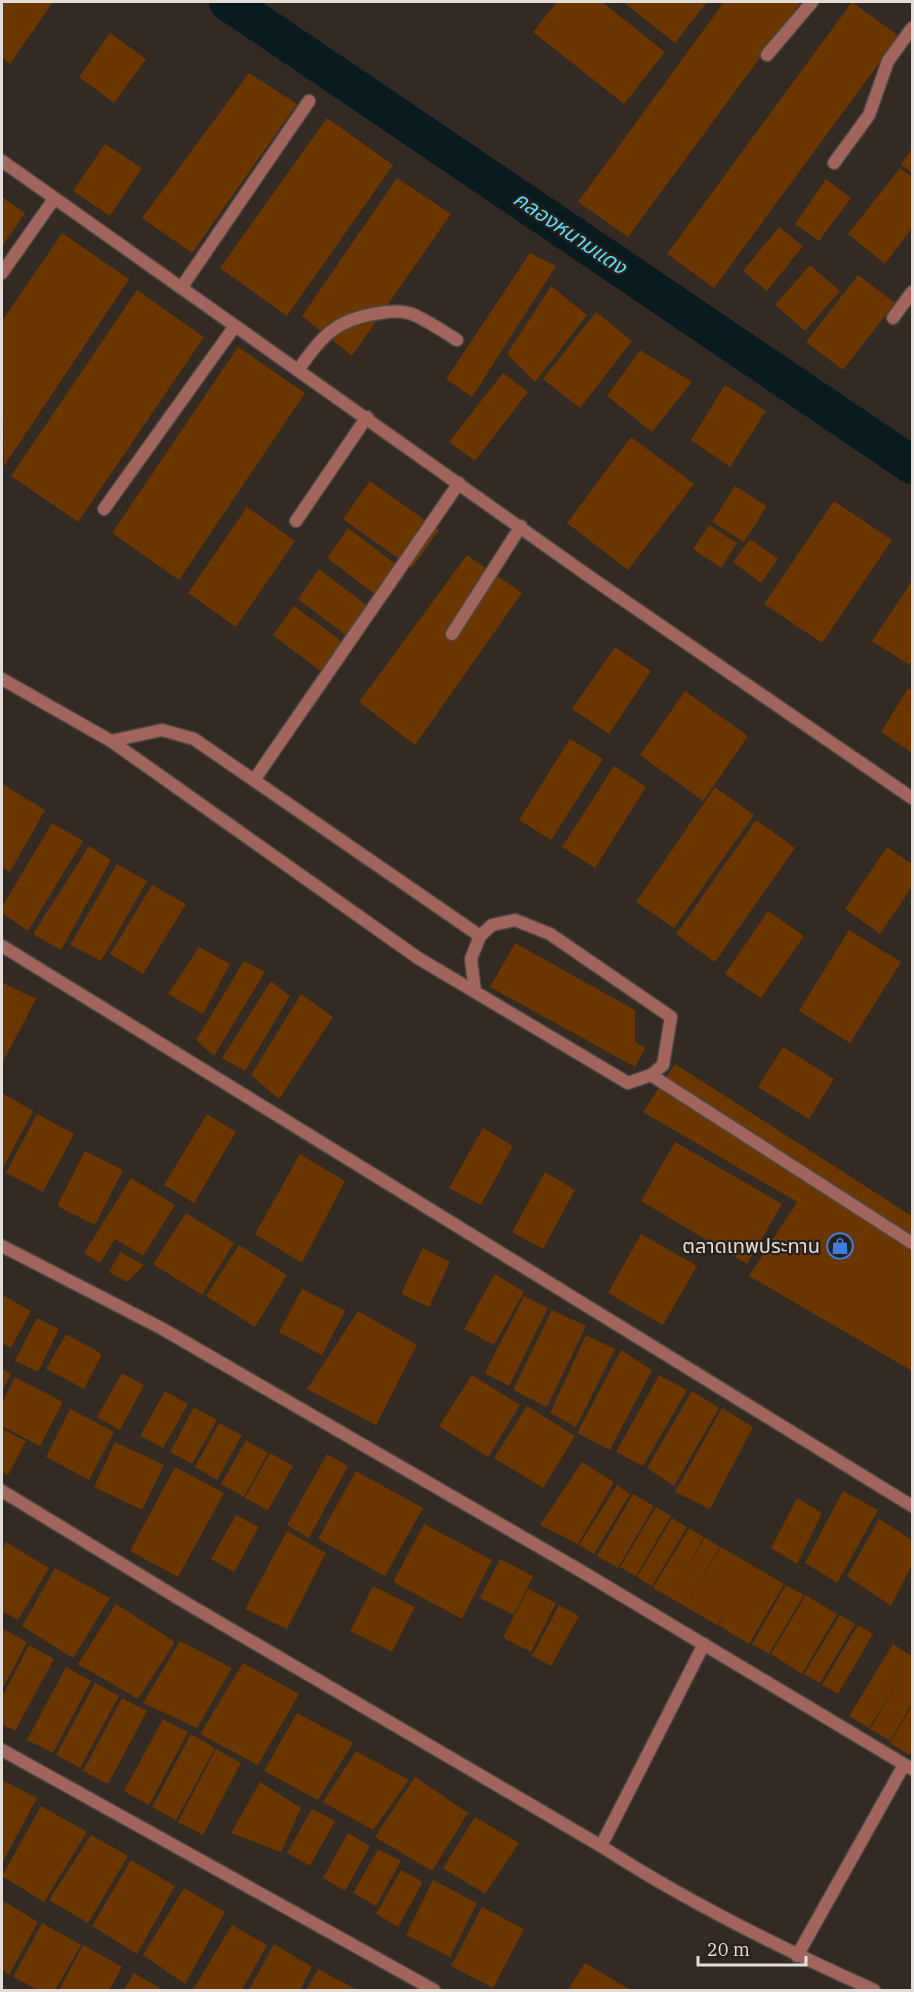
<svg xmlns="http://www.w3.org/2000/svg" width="914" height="1992" font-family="'IBM Plex Serif','Noto Sans Thai',serif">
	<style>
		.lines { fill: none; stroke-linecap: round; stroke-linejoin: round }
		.canal { stroke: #0a1b1f; stroke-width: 38 }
		.building { fill: #6b3600 }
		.service-casing { stroke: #4e4740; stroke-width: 15 }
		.minor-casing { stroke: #4e4740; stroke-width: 15 }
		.service { stroke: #a2655d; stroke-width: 12 }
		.minor { stroke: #a2655d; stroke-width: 12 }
		.labels { text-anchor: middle; stroke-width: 4.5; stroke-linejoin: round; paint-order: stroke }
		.poi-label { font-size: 20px; fill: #e3ddd9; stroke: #28201a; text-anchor: end }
		.water-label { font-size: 21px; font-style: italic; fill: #57daf8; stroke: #28201a }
	</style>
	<rect width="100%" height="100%" fill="#322a23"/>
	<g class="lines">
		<!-- canal -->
		<path class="canal" d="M228,2L912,465"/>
	</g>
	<!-- building -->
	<path class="building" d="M2,2H53L10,64L2,58Z
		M557,2H602L665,52L624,104L533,32Z
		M623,2H707L675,43Z
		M724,2H801L628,237L578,202Z
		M852,2L899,36L714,288L667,254Z
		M110,33L146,59L114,103L79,77Z
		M249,73L297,104L192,253L142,218Z
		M327,118L393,165L287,316L220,268Z
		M105,144L142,168L110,216L73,191Z
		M912,149V173L901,164Z
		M900,168L912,177V228L885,264L848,234Z
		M397,178L451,214L352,356L302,316Z
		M826,179L851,198L819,241L795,224Z
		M2,197L25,213L2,247Z
		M779,227L803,246L767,291L743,271Z
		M62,233L129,279L4,466L2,321Z
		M530,253L556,266L472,397L446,379Z
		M810,265L840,291L805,331L775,305Z
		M858,275L895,303L843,370L806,342Z
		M551,286L587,315L535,382L507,354Z
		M137,290L204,337L78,522L11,476Z
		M596,312L632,341L580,408L543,379Z
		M238,347L305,393L179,580L112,533Z
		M640,350L692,382L652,432L607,396Z
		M503,373L528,392L475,461L449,442Z
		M725,385L766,411L730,467L691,440Z
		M631,437L694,484L628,570L567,523Z
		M370,481L439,530L412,568L343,519Z
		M735,486L767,506L744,542L712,522Z
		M834,501L892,540L822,643L764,604Z
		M247,507L295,541L236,627L188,593Z
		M709,525L737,543L721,568L693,549Z
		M348,528L406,572L385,602L327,558Z
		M750,539L778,559L761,583L733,562Z
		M467,555L522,593L415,745L359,702Z
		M319,569L377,613L356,643L298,599Z
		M912,581V660L909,665L872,641Z
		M294,606L352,649L331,679L273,635Z
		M615,647L651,671L609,734L572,709Z
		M908,688L912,690L911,752L881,732Z
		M685,691L748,736L703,801L640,755Z
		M570,739L603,759L551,840L519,820Z
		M614,766L646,787L595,868L562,847Z
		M2,784L45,810L10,872L2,867Z
		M715,787L754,815L674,928L636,902Z
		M756,820L795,848L715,962L676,934Z
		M52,823L83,841L28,931L2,913V907Z
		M89,846L111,860L61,950L33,934Z
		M887,847L912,864V887L880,934L845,909Z
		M117,864L147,881L101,961L70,945Z
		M152,885L186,904L143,974L110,954Z
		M768,911L804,936L761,998L725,974Z
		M849,930L901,962L850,1043L799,1011Z
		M515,943L635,1010V1042L645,1048L635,1067L490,987Z
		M199,947L230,964L203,1014L168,994Z
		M244,961L265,972L214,1056L196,1040Z
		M271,981L290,996L245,1071L222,1058Z
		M3,983L36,999L2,1064V985Z
		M301,994L333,1017L279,1099L251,1075Z
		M783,1047L834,1079L809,1119L758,1087Z
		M675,1064L912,1216V1371L749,1276L797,1202L643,1112Z
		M2,1093L33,1111L2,1170Z
		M37,1114L74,1134L43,1192L6,1173Z
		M207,1114L236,1132L194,1203L164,1185Z
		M483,1128L513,1146L481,1205L449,1188Z
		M675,1142L782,1204L747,1264L641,1201Z
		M85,1151L123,1170L95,1225L57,1206Z
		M300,1154L345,1181L302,1263L255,1234Z
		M545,1172L575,1190L543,1249L512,1232Z
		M131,1178L175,1205L143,1256L115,1239L100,1263L84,1253Z
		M186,1213L234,1243L202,1295L153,1264Z
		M641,1234L697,1266L663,1325L608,1293Z
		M239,1245L287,1275L255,1327L206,1296Z
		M423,1248L450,1262L429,1307L401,1294Z
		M120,1252L144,1265L127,1282L109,1272Z
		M495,1274L524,1292L494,1345L464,1329Z
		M302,1289L345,1311L322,1355L279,1332Z
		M2,1295L31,1311L11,1348L2,1343Z
		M524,1296L548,1308L509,1386L485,1373Z
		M552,1310L586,1326L547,1407L513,1390Z
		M358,1311L417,1345L376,1425L307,1389Z
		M37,1318L59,1329L38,1372L15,1361Z
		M66,1334L102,1354L84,1389L46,1369Z
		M586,1335L615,1349L576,1427L550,1413Z
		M621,1350L652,1370L610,1450L577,1433Z
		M2,1369L11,1374L2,1391Z
		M122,1373L144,1385L120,1430L97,1417Z
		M472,1375L520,1405L488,1457L439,1426Z
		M659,1375L687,1390L643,1466L616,1452Z
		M15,1377L63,1402L40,1446L2,1426V1403Z
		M165,1391L188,1404L163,1448L140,1436Z
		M692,1391L719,1408L674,1486L647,1468Z
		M527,1406L575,1436L543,1488L494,1458Z
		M194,1407L217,1420L192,1464L170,1452Z
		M722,1408L753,1427L710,1509L675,1492Z
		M70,1409L114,1432L89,1480L46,1457Z
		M219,1423L242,1435L217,1480L195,1467Z
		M2,1429L26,1441L8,1475L2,1472Z
		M246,1440L268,1453L244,1497L221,1484Z
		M115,1442L164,1465L142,1510L94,1487Z
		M270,1453L293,1466L268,1510L245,1498Z
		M327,1454L348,1466L309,1538L287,1525Z
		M582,1462L614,1482L578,1544L540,1525Z
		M175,1467L224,1493L178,1577L130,1551Z
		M356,1471L423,1508L385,1576L318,1539Z
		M617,1485L630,1494L594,1554L579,1545Z
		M843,1491L878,1510L837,1583L805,1563Z
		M633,1494L654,1506L618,1568L597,1556Z
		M797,1498L822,1513L797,1564L771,1548Z
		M656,1507L671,1516L636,1576L620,1567Z
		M236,1515L259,1527L234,1572L211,1559Z
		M672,1518L687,1527L652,1586L637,1577Z
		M879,1519L912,1540V1565L891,1606L847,1576Z
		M424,1524L492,1560L462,1619L393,1582Z
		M689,1528L704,1537L685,1571L705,1537L720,1547L688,1601L721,1547L784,1584L749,1644L718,1625L725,1612L717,1625L653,1588Z
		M287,1531L326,1553L287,1629L245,1609Z
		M6,1542L49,1568L18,1620L2,1611V1550Z
		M500,1559L533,1576L514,1615L480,1598Z
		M55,1568L110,1598L73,1658L22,1626Z
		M786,1585L804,1595L769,1654L752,1644Z
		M373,1586L415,1607L392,1652L350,1631Z
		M528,1589L556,1603L531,1652L503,1638Z
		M806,1595L837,1614L802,1674L771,1654Z
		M116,1604L175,1642L138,1699L78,1664Z
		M559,1605L579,1616L551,1666L532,1656Z
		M840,1615L855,1624L820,1683L804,1674Z
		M858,1625L873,1634L838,1694L822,1685Z
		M3,1629L27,1642L2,1690V1631Z
		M180,1641L232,1668L197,1728L143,1703Z
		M893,1644L912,1656V1704L890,1741L870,1729L894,1689L869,1728L849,1716Z
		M29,1645L54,1659L15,1731L2,1724V1697Z
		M243,1663L299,1694L258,1765L200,1734Z
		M66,1667L91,1681L53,1753L27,1740Z
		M95,1683L119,1696L80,1768L56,1755Z
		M122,1698L147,1711L108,1784L83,1771Z
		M912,1706V1750L909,1755L890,1743Z
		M297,1713L353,1743L318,1800L264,1771Z
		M163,1719L188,1732L149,1805L124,1791Z
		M191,1734L215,1748L176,1820L152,1807Z
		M216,1749L241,1763L203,1835L178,1822Z
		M356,1751L409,1780L373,1830L323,1802Z
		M415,1777L468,1813L432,1871L375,1837Z
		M2,1780L37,1798L2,1864Z
		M260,1782L301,1808L281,1852L231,1833Z
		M41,1806L87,1832L44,1902L2,1876Z
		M312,1809L335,1821L310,1866L287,1853Z
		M475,1817L519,1843L485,1894L443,1868Z
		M348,1833L370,1846L345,1891L323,1878Z
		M91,1835L128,1856L88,1923L49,1900Z
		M378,1849L401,1861L376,1906L353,1893Z
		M131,1860L175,1886L137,1954L92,1926Z
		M401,1870L423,1882L398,1927L376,1914Z
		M433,1880L477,1903L450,1957L406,1935Z
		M184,1888L225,1912L185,1984L143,1955Z
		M2,1900L38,1922L9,1975L2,1970Z
		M482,1907L524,1929L493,1988L451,1966Z
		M42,1923L81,1945L55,1990H38L13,1977Z
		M232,1925L267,1945L242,1990H199L194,1988Z
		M274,1944L312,1967L300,1990H249Z
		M83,1945L122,1967L109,1990H59Z
		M585,1963L629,1989L628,1990H568Z
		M318,1969L357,1990H306Z
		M134,1973L163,1990H124Z"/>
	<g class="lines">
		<!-- service casing -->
		<g class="service-casing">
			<path id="service" d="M767,55L812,2
				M834,163L869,115L888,61L912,28
				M299,369C322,335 337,319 380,313C391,311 401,310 412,314C428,321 443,331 457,340
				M452,634L521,526
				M2,679L111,741L418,958L628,1083L651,1075L912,1243
				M111,741L162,730L194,739L480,936
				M254,780L459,483
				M475,992L471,959L480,936L492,925L515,920L550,934L671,1017L663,1065L651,1075"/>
		</g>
		<!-- minor casing -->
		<g class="minor-casing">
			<path id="minor" d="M2,161L590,577L912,798
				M2,273L54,199
				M181,288L309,101
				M893,318L912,292
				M104,509L235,326
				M296,521L367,417
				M2,946L912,1506
				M2,1246L161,1328L581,1571L912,1769
				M2,1491L181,1600L601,1846C687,1902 780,1948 874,1990
				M2,1750L434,1990
				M601,1846L704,1644
				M797,1956L904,1765"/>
		</g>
		<!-- service -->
		<use href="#service" class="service"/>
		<!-- minor -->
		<use href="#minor" class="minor"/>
	</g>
	<!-- icons -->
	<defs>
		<g id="shop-ring" transform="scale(1.35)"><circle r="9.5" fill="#28201a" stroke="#3f7fe0" stroke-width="1.5"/><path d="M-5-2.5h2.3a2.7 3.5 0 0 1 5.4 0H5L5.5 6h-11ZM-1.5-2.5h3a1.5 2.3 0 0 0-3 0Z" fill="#3f7fe0"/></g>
	</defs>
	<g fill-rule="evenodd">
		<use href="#shop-ring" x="840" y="1246"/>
	</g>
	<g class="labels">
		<!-- poi labels -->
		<g class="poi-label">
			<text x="820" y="1253">ตลาดเทพประทาน</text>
		</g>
		<!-- water labels -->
		<g class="water-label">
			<text transform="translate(570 233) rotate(34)" y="7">คลองหนามแดง</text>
		</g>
	</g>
	<!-- border -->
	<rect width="914" height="1992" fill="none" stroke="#e3ddd9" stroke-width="6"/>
	<!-- scale -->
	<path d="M698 1956v9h108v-9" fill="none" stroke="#e3ddd9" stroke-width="3"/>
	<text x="707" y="1956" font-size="18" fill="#e3ddd9" stroke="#28201a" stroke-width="4.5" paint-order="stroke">20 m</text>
</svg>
